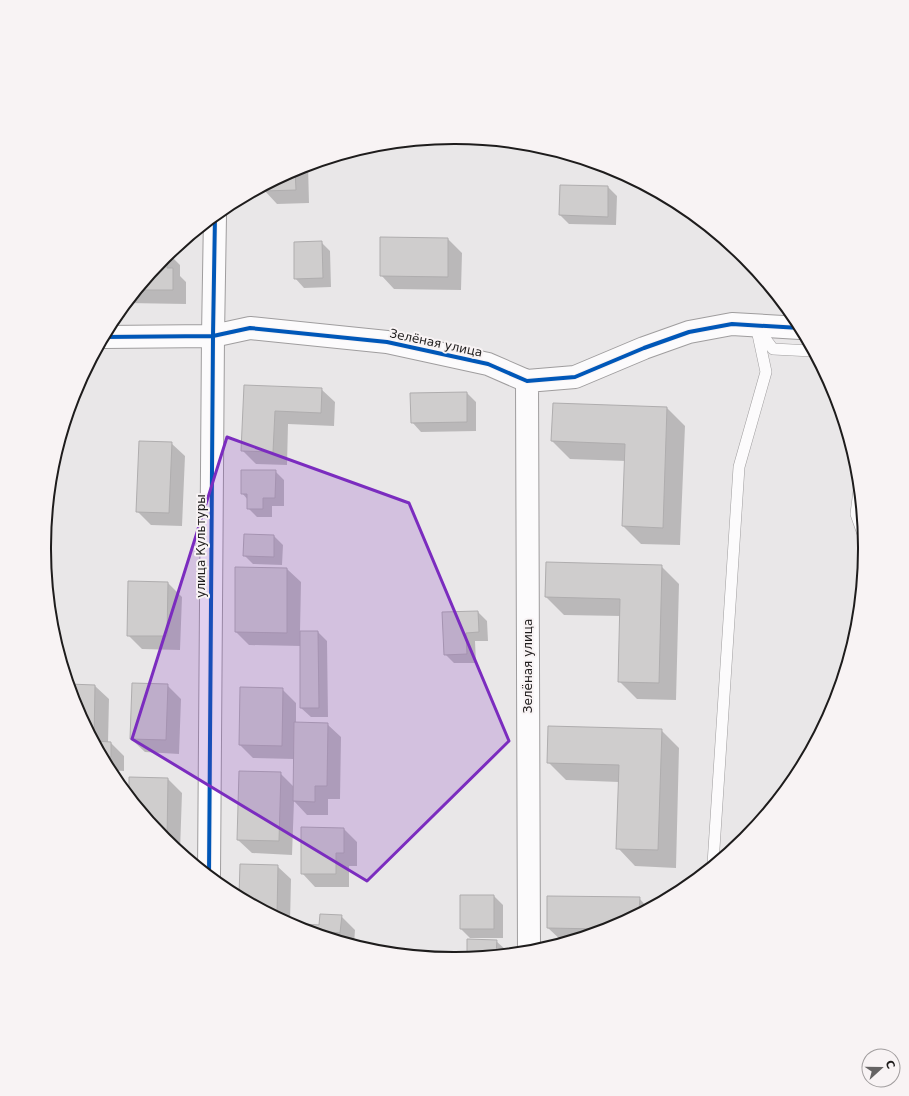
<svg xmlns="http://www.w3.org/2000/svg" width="909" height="1096" font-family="'DejaVu Sans',sans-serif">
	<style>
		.shadow { fill: #0003 }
		.building { fill: #cfcdcd; stroke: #afadae }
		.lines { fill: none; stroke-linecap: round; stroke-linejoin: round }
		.service-casing { stroke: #9f9d9e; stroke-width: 12 }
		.minor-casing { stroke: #9f9d9e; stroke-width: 24 }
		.service { stroke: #fcfbfc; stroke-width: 11 }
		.minor { stroke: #fcfbfc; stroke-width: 22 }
		.cycleway-casing { stroke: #f8f3f4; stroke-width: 6 }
		.cycleway { stroke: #0057b8; stroke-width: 4 }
		.marked { fill: #7b2cbf; fill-opacity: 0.2; stroke: #7b2cbf; stroke-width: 3; stroke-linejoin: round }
		.labels { text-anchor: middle; stroke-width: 4; stroke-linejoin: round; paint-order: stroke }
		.street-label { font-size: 12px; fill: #1e1c1c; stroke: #f8f3f4 }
		.rim { fill: none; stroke: #1e1c1c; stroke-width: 2 }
	</style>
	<rect width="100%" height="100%" fill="#e9e7e8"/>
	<!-- shadow -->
	<path class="shadow" d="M308,165L309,203L277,204L264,190V187L298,169Z
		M561,186L608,187L617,196L616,225L569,224L560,215Z
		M448,239L462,253L461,290L394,289L381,275Z
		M321,242L330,251L331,287L304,288L295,278Z
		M169,254L180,265V276L186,282V304L127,303L164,258Z
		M245,386L321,389L335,402L334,426L288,424L287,465L256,464L242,450Z
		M467,393L476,402V431L421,432L412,422Z
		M554,404L667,408L685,426L680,545L641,544L623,526L626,461L570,459L552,441Z
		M171,443L185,456L182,526L151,525L137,511Z
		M275,471L284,480V506H272V517H257L248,508V500L242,493Z
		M274,536L283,545L282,565L253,564L244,555Z
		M661,566L679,584L676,700L637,699L619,681L621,616L564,615L546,597Z
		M287,569L301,582L300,632H318L327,641L328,717H311L301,708V646L249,645L236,632Z
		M168,583L182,597L180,650L142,649L128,635Z
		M478,612L487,621L488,641H475L476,663H454L445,654Z
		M69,685L95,686L109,699L108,743H111L124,756V771L110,770L75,705Z
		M167,685L181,699L179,754L145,752L131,739Z
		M282,689L296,703V723L327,724L341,737L340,799H328V815H307L294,801L292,855L252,853L238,840L280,773L294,787V759L253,758L240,745Z
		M661,730L679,748L676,868L635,866L618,848L619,782L566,780L548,762Z
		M130,778L168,779L182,793L180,851L164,838L130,796Z
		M344,829L357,842V866H349V887H315L302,873Z
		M241,865L277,866L291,879L290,923L240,897Z
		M494,896L503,905V938H470L461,929Z
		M639,898L648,908L611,927L563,942L548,928Z
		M341,916L355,930L354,944L297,927L291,924L320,926Z
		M468,940L496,941L506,950L505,953L468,957Z"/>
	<!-- building -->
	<path class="building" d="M295,170L296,190L263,191V187Z
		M560,185L608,186V217L559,215Z
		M380,237L448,238V277L380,276Z
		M322,241L323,278L294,279V242Z
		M167,255V268H173V290H138Z
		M244,385L322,388L321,413L275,411L273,452L241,451Z
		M467,392V422L411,423L410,393Z
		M553,403L667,407L663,528L622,526L625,444L551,441Z
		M139,441L172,442L169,513L136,512Z
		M241,470H276L275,498H263V509H247V494H241Z
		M244,534L274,535V557L243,556Z
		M546,562L662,565L659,683L618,682L620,599L545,597Z
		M235,567L287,568V633L235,632Z
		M128,581L168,582L167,636H127Z
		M478,611L479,632L466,633L467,654L444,655L442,612Z
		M300,631H318L319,708H300Z
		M132,683L168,684L166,740L130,739Z
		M69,684L95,685L94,741L75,705Z
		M240,687L283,688L282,746L239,745Z
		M294,722L328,723L327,786H315V802L293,801Z
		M548,726L662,729L658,850L616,849L619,765L547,763Z
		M95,741L111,742V757H103Z
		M239,771L281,772L279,841L237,840Z
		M129,777L168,778L167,840L129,795Z
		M301,827L344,828V853H336V874H301Z
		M240,864L278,865L277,916L239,896Z
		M460,895H494V929H460Z
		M547,896L640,897L639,912L611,927L601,931V929L547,928Z
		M320,914L342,915L340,933L329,932L328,937L297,927L289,923L319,925Z
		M467,939L497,940L496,954L467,957Z"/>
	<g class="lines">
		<!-- service casing -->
		<g class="service-casing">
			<path id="service" d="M758,329L773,349L812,351
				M859,490L856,514L864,537
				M713,864L739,467L766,372L756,325"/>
		</g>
		<!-- minor casing -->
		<g class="minor-casing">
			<path id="minor" d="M104,337L213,336L250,328L387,342L488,364L527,381L575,377L644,348L689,332L732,324L800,328
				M527,381L529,951
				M209,875L213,336L215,216"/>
		</g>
		<!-- service -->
		<use href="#service" class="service"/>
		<!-- minor -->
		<use href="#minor" class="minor"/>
		<!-- cycleway casing -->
		<g class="cycleway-casing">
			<path id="cycleway" d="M104,337L213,336L250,328L387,342L488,364L527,381L575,377L644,348L689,332L732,324L800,328
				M209,875L213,336L215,216"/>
		</g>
		<!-- cycleway -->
		<use href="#cycleway" class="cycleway"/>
	</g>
	<!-- marked area -->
	<path class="marked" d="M227,437L409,503L509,741L367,881L132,739Z"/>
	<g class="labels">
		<!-- street labels -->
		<g class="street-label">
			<text transform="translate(436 343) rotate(12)" y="4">Зелёная улица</text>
			<text transform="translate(201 546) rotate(-90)" y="4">улица Культуры</text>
			<text transform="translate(528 666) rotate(-90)" y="4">Зелёная улица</text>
		</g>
	</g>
	<!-- crop -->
	<path d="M0 0H909V1096H0ZM454 144H455A403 403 0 0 1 858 547V549A403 403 0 0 1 455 952H454A403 403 0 0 1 51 549V547A403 403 0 0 1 454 144Z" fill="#f8f3f4" fill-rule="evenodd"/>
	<path class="rim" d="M454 144H455A403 403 0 0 1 858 547V549A403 403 0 0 1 455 952H454A403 403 0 0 1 51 549V547A403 403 0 0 1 454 144Z"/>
	<!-- north arrow -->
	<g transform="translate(881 1068) rotate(69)"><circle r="19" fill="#f8f3f4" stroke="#a19d9e"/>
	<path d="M0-3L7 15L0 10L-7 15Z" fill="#656363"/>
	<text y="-6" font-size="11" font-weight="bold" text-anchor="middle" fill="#1e1c1c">С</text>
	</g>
</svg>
